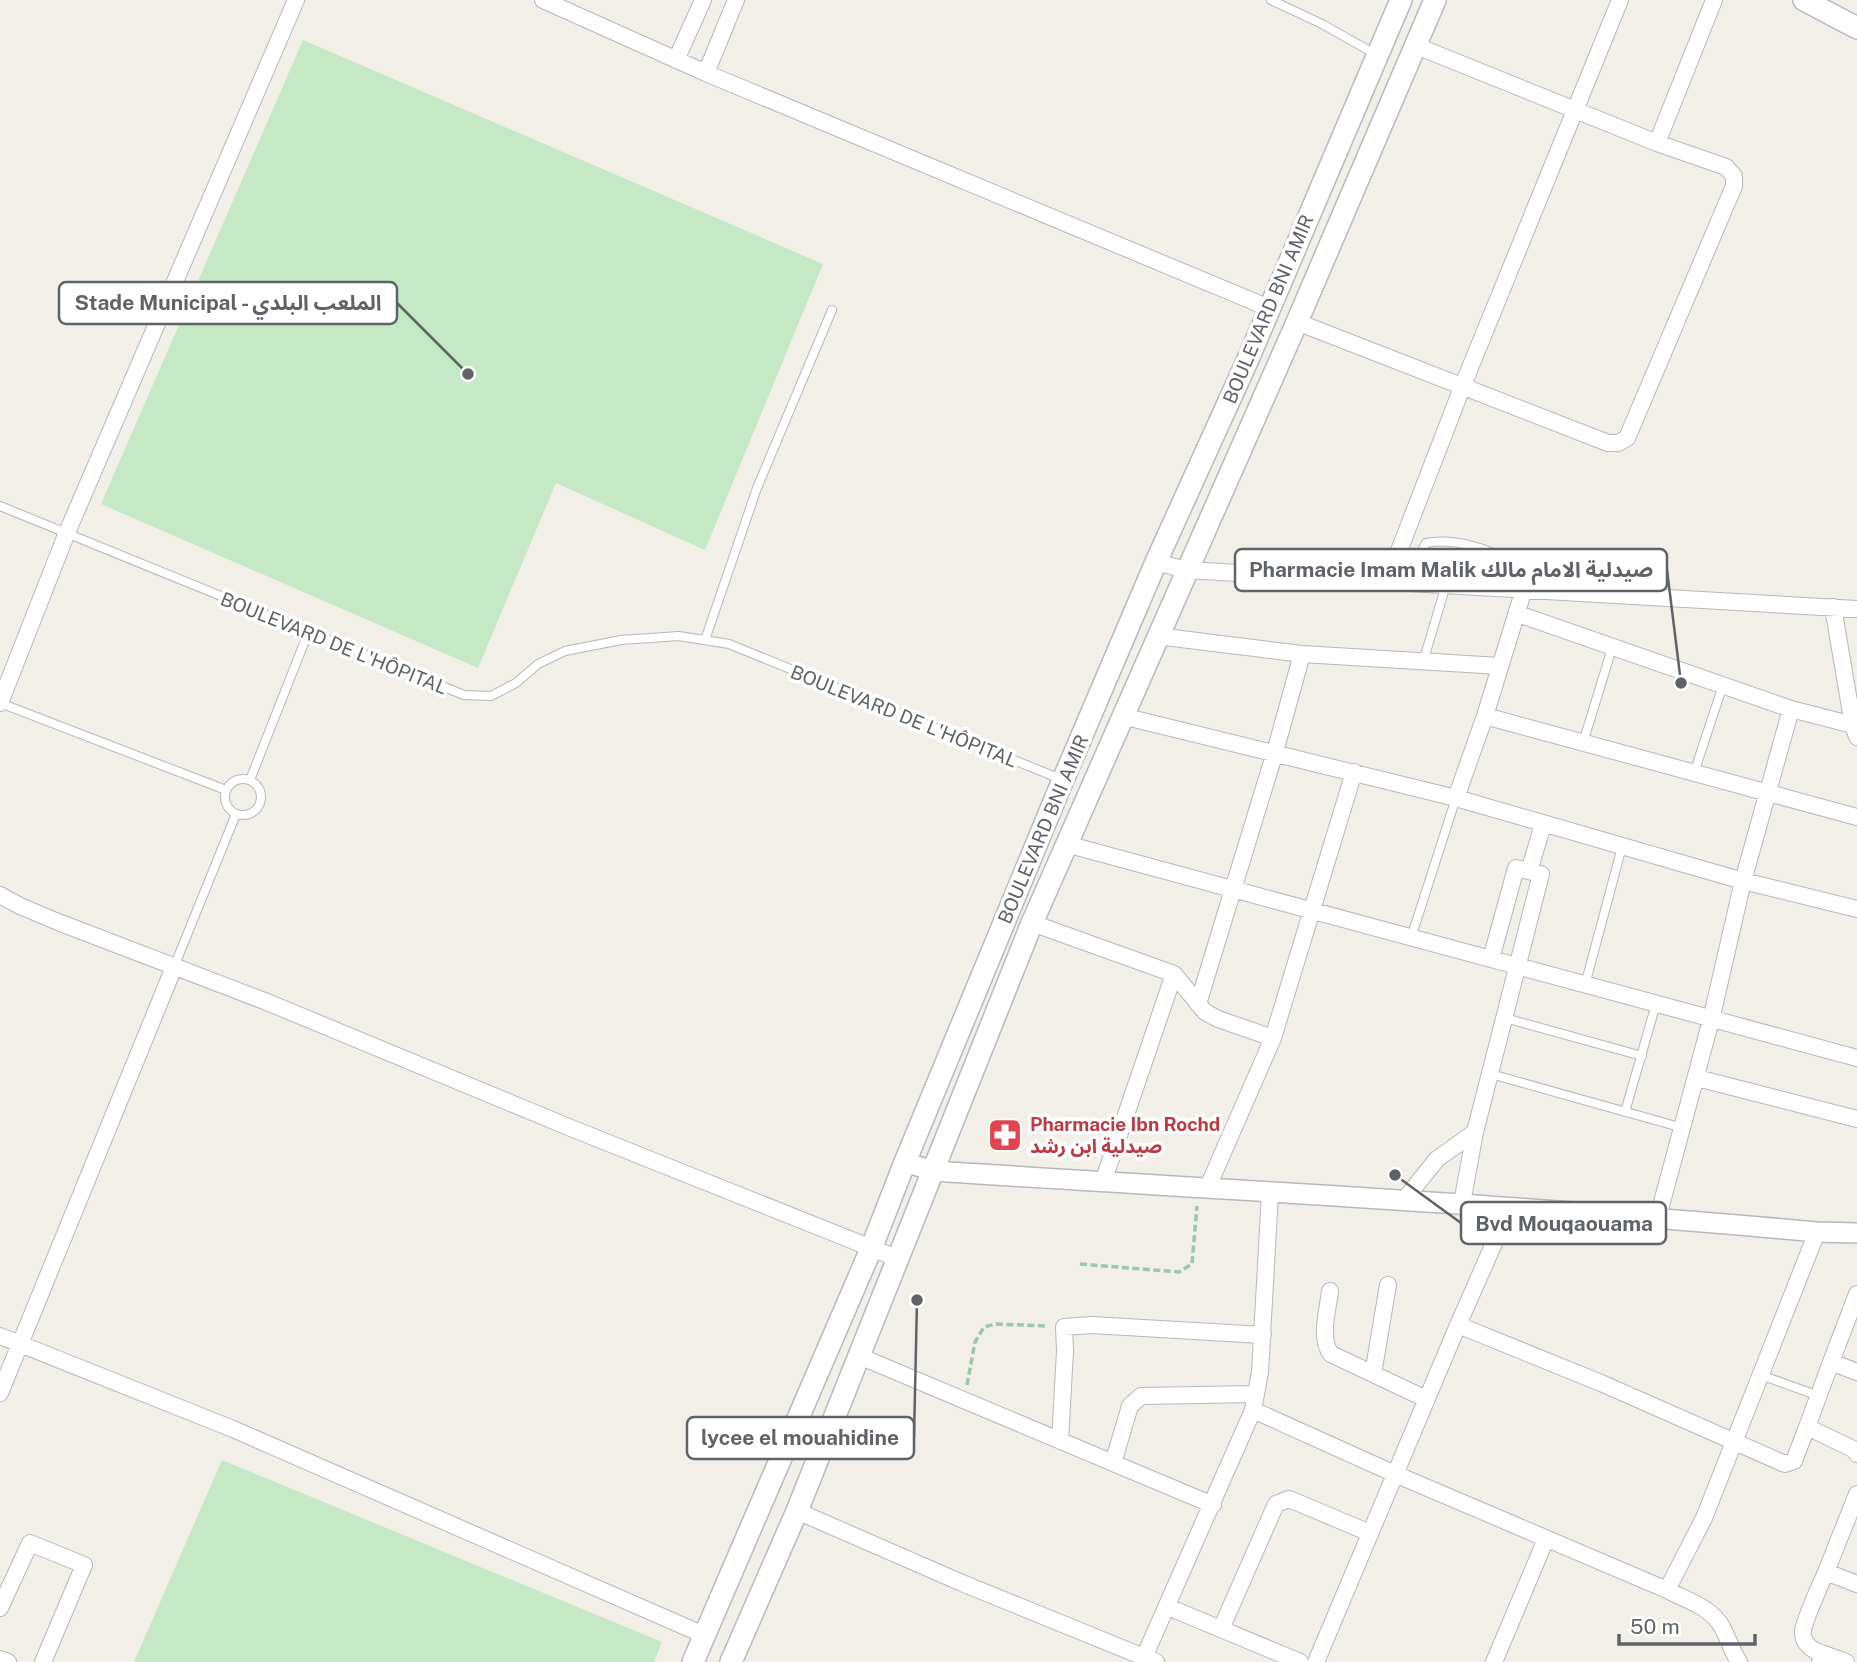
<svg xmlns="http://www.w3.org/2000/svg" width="1857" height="1662" font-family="'Public Sans','Noto Sans Arabic',sans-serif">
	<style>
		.green { fill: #c5e8c5 }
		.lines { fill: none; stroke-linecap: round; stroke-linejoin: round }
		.service-casing { stroke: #b5b8bc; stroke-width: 10 }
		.minor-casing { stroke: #b5b8bc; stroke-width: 18 }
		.tertiary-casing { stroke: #b5b8bc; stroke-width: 22 }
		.secondary-casing { stroke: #b6babf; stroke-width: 24 }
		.path { stroke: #9cc7a9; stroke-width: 3.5; stroke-dasharray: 7 3.5; stroke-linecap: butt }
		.service { stroke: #fff; stroke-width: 8 }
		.minor { stroke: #fff; stroke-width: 16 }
		.tertiary { stroke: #fff; stroke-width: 19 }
		.secondary { stroke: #fff; stroke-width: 21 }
		.labels { text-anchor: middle; stroke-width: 7; stroke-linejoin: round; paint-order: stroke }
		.street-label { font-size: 19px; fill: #5f6368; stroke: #fff }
		.health-label { font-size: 19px; font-weight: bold; fill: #be3a42; stroke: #fff; text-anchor: start }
		.leader { fill: none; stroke: #5f6368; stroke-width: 2.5 }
		.callout-dot { fill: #5f6368; stroke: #fff; stroke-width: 2.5 }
		.callout { fill: #fff; stroke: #5f6368; stroke-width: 2.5 }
		.callout-label { font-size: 21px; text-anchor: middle; font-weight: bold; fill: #5f6368 }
	</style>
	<rect width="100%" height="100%" fill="#f1efe8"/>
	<!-- green -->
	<path class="green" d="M303,40L823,264L705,550L556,483L478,668L101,504Z
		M222,1460L662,1642L654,1662H134Z"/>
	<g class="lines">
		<!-- service casing -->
		<g class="service-casing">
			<path id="service" d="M1271,0L1322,24L1377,55
				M0,506L464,695L491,696L516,683L538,664L565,651L621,640L679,636L729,644L1063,780
				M1411,583L1419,556L1426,543C1450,538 1490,547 1509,563C1518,570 1525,580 1532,588
				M705,640L757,488L832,310
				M1423,662L1446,585
				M0,703L226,790
				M1583,743L1613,645
				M1694,773L1723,685
				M225 797a18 18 0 1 1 36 0a18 18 0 1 1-36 0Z
				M250,780L308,633
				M1411,938L1456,798
				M174,967L236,814
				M1585,985L1622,847
				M1505,1018L1642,1056
				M1491,1074L1683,1128
				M1625,1112L1656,1004
				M1761,1375L1819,1396"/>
		</g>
		<!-- minor casing -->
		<g class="minor-casing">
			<path id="minor" d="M543,0L706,73L1269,308
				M676,60L703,0
				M706,73L736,0
				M1657,143L1714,0
				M1297,322L1608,443H1618L1627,438L1734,186V176L1726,167L1657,143L1414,45
				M1156,562L1186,570L1857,609
				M1387,582L1463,385L1620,0
				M1833,607L1853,725L1857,737
				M1518,614L1791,709L1853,725
				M1157,636L1302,654L1500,666
				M0,703L66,535L296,0
				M1122,716L1456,798L1743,881L1857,909
				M1485,716L1857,817
				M1456,798L1485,716L1524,589
				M1066,844L1857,1058
				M1529,871L1543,825
				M0,895L20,906L58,922L267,1002L571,1128L899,1259
				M1032,923L1174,974L1205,1012L1218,1019L1273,1038
				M1198,1004L1275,752L1302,654
				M1697,1078L1857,1119
				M1103,1182L1174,974
				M1207,1189L1273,1038L1354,772
				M1404,1200L1437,1159L1475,1132
				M1462,1203L1475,1132L1541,874L1516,868L1491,959
				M1658,1217L1711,1020L1743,881L1791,709
				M1330,1291C1328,1309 1319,1339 1331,1354L1426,1399
				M1857,1294L1831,1362L1857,1372
				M1458,1325L1601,1383L1785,1464L1794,1461L1807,1427
				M0,1336L233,1429L704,1635
				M859,1356L1213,1505
				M1831,1362L1807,1427L1853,1449L1857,1454
				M1373,1374L1388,1285
				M0,1393L174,967
				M1253,1410L1395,1474L1667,1590C1686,1600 1711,1607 1722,1627C1728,1638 1732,1651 1739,1662
				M1060,1441L1065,1351L1064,1327L1092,1325L1263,1335
				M1113,1463L1130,1406L1141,1396L1256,1394
				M1857,1494L1826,1572L1857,1584
				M797,1511L962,1583L1156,1662
				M1667,1590L1704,1518L1817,1232
				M1168,1607L1300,1662
				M0,1608L30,1543L84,1565L43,1662
				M1221,1629L1276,1504L1289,1499L1370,1533
				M1824,1654C1813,1651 1802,1644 1803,1631C1804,1620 1821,1584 1826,1572
				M0,1659L8,1662
				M1142,1662L1253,1410L1260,1372L1270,1193
				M1316,1662L1458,1325L1510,1207
				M1494,1662L1546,1539
				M1820,1662L1824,1654L1846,1662"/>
		</g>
		<!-- tertiary casing -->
		<g class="tertiary-casing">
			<path id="tertiary" d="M905,1162L933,1171C1228,1190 1523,1205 1817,1232L1857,1233"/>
		</g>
		<!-- secondary casing -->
		<g class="secondary-casing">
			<path id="secondary" d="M1804,0L1857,28
				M693,1662L871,1249L905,1162L1063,780L1156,562L1249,357L1401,0
				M731,1662L797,1511L1032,923L1297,322L1435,0"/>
		</g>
		<!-- path -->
		<path class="path" d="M1080,1264L1179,1272L1192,1264L1197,1206
			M967,1385L975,1342L984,1327L996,1324L1048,1326"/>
		<!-- service -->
		<use href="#service" class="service"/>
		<!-- minor -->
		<use href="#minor" class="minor"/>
		<!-- tertiary -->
		<use href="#tertiary" class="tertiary"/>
		<!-- secondary -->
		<use href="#secondary" class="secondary"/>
	</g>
	<!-- icons -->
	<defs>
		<g id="pharmacy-square" transform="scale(1.75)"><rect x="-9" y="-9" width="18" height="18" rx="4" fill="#e0444e" stroke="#fff"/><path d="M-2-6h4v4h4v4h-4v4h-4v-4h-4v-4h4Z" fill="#fff"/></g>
	</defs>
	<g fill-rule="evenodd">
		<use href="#pharmacy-square" x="1005" y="1135"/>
	</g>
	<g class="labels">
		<!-- street labels -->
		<g class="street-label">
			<text transform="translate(1268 309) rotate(-67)" y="7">BOULEVARD BNI AMIR</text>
			<text transform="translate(334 643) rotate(22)" y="7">BOULEVARD DE L'HÔPITAL</text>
			<text transform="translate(904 716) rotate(22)" y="7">BOULEVARD DE L'HÔPITAL</text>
			<text transform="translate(1043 829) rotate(-67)" y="7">BOULEVARD BNI AMIR</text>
		</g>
		<!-- health labels -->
		<g class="health-label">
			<text x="1030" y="1131">Pharmacie Ibn Rochd<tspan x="1030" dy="22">صيدلية ابن رشد</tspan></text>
		</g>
	</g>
	<!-- callouts -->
	<path class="leader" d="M468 374L397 303M1681 683L1667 570M1395 1175L1461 1223M917 1300L914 1438"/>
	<g class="callout-dot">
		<circle cx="468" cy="374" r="7"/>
		<circle cx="1681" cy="683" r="7"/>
		<circle cx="1395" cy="1175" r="7"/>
		<circle cx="917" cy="1300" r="7"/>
	</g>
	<g class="callout">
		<rect x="59" y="282" width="338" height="42" rx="7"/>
		<rect x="1235" y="549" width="432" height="42" rx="7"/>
		<rect x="1461" y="1202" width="205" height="42" rx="7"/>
		<rect x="687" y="1417" width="227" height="42" rx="7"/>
	</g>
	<g class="callout-label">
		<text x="228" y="310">Stade Municipal - الملعب البلدي</text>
		<text x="1451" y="577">Pharmacie Imam Malik صيدلية الامام مالك</text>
		<text x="1564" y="1231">Bvd Mouqaouama</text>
		<text x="800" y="1445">lycee el mouahidine</text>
	</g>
	<!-- scale -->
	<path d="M1619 1634v10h136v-10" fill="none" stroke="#5f6368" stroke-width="3.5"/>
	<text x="1630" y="1634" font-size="21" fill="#5f6368" stroke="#ffffff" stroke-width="5" paint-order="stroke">50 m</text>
</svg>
